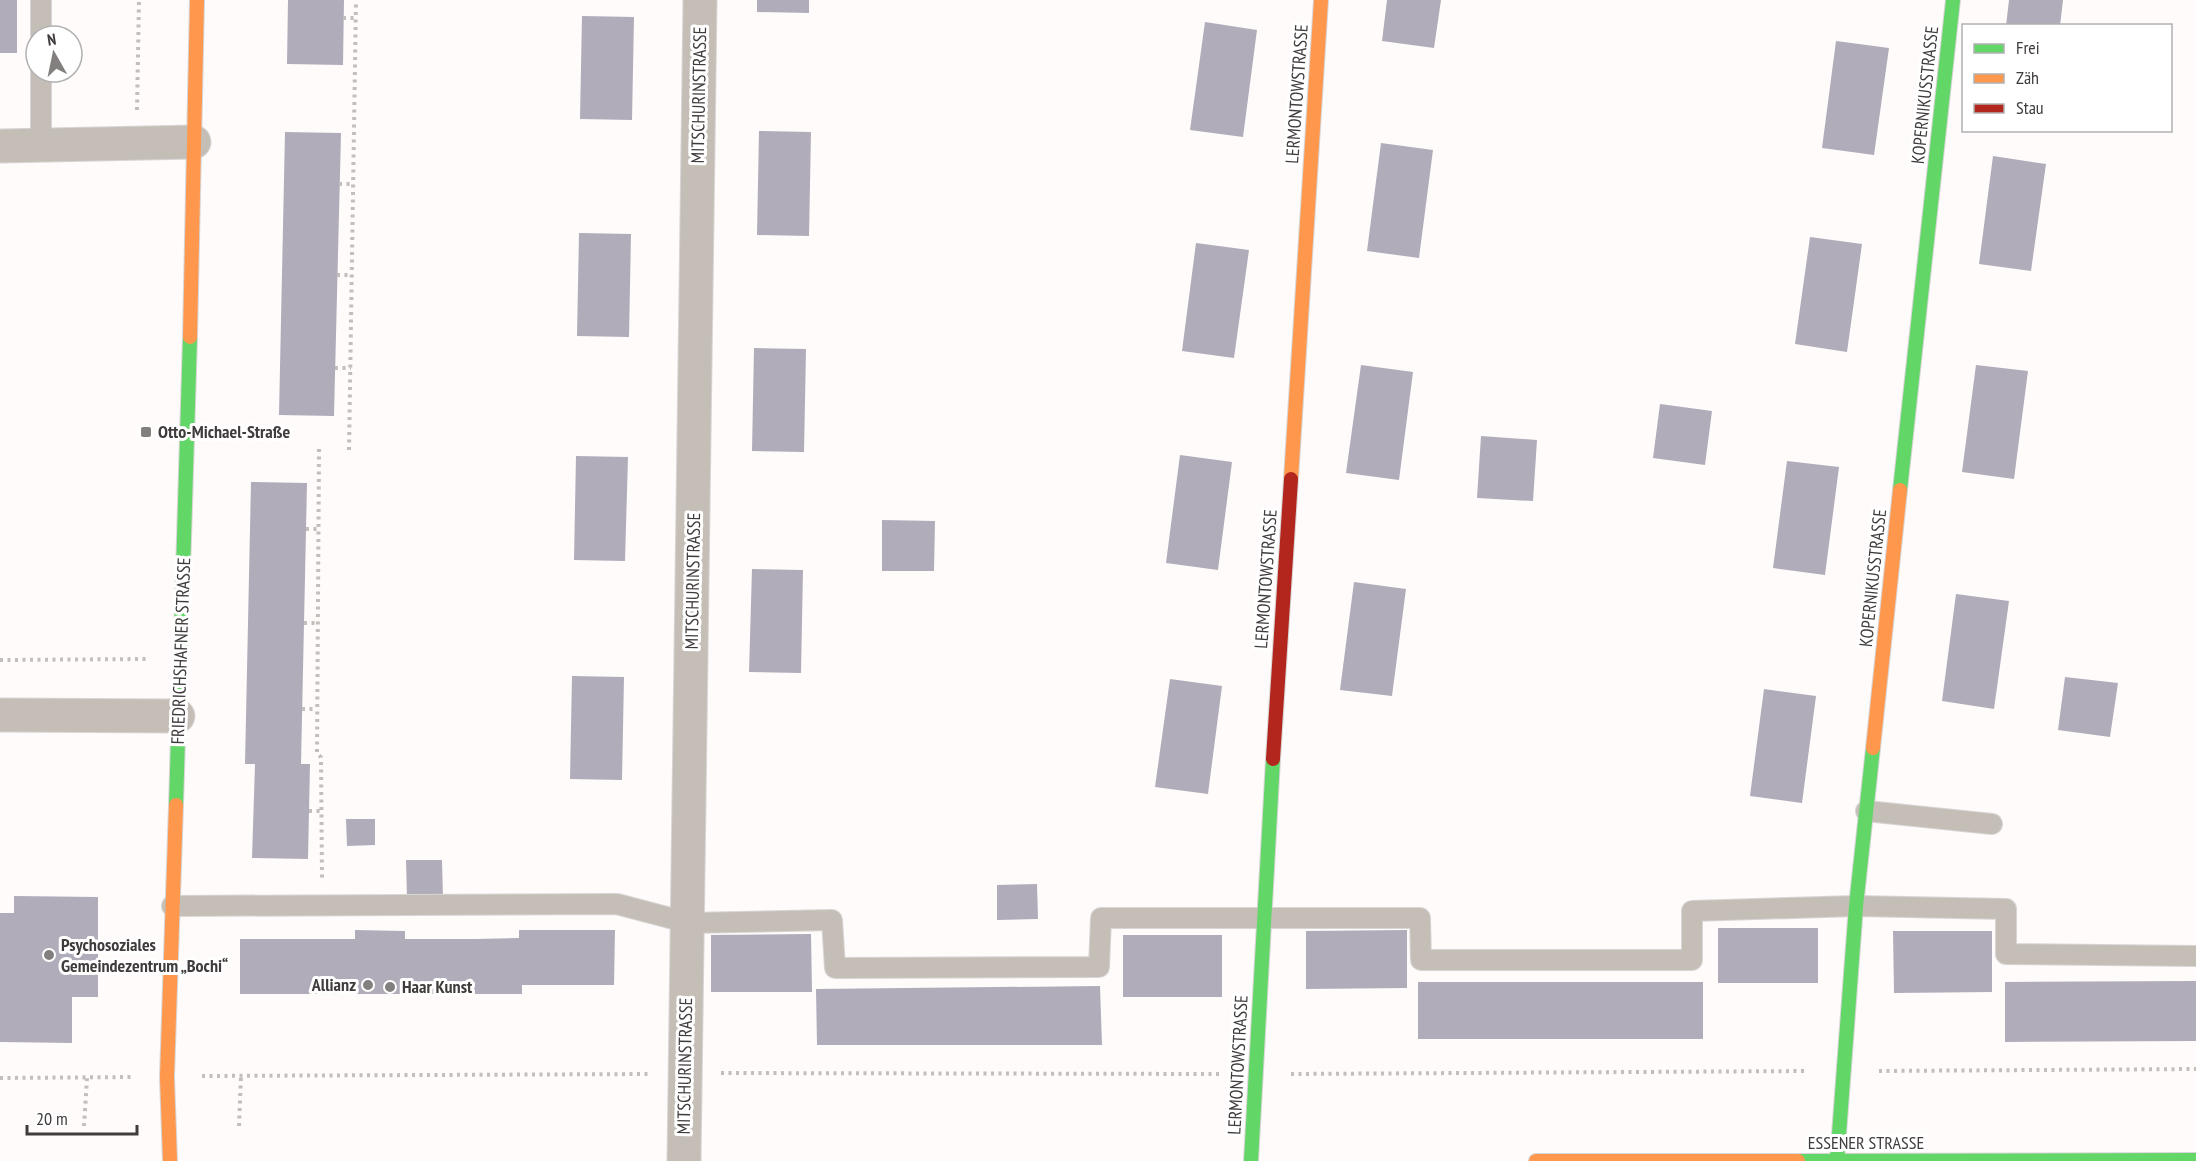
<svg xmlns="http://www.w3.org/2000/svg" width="2196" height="1161" font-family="'PT Sans Narrow',sans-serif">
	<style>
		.building { fill: #b1acb9 }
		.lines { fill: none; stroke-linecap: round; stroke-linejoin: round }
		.lane-casing { stroke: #d7d5d5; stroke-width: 22 }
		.street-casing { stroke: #d7d5d5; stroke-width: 35 }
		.fast-casing { stroke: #d7d5d5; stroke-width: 16 }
		.slow-casing { stroke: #d7d5d5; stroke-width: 16 }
		.jam-casing { stroke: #d7d5d5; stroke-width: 16 }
		.path { stroke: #c3beb9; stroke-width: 4; stroke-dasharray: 3 4.5; stroke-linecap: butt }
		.lane { stroke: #c5beb6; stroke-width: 20 }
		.street { stroke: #c5beb6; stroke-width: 33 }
		.fast { stroke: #63d668; stroke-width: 14 }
		.slow { stroke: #ff974d; stroke-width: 14 }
		.jam { stroke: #b3261e; stroke-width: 14 }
		.poi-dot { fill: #827f7e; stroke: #fff; stroke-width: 2 }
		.labels { text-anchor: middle; stroke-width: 6; stroke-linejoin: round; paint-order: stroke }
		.street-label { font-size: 18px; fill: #3f3c3b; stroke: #fff }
		.poi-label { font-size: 18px; font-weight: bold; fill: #3f3c3b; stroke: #fff; text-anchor: start }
	</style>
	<rect width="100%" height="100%" fill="#fefbfa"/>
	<!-- building -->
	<path class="building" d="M0,0H17V53H0Z
		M288,0H344L343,65L287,64Z
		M757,0H809V13L757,12Z
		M1387,0H1441L1434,48L1382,41Z
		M2009,0H2063L2060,26H2006Z
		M582,16L634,17L632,120L580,119Z
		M1205,22L1257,30L1243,137L1190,130Z
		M1836,41L1889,48L1874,155L1822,148Z
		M759,131L811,132L809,236L757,235Z
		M285,132L341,133L334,416L279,415Z
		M1381,143L1433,150L1419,258L1367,251Z
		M1993,156L2046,164L2031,271L1979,264Z
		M579,233L631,234L629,337L577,336Z
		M1810,237L1862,244L1847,352L1795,344Z
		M1196,243L1249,250L1234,358L1182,351Z
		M754,348L806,349L804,452L752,451Z
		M1361,365L1413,372L1399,480L1346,473Z
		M1976,365L2028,371L2014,479L1962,472Z
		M1660,404L1712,411L1705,465L1653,458Z
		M1481,436L1537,440L1533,501L1477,498Z
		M1180,455L1232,462L1218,570L1166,563Z
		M576,456L628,457L625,561L574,560Z
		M1787,461L1839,467L1825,575L1773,568Z
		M251,482L307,483L301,764H310L308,859L252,858L255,764H245Z
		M882,520L935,521L934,571H882Z
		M752,569L803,570L801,673L749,672Z
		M1354,582L1406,589L1392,696L1340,690Z
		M1956,594L2009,601L1994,709L1942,701Z
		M572,676L624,677L622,780L570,779Z
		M2065,677L2118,683L2110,737L2058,730Z
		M1170,679L1222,686L1208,794L1155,787Z
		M1764,689L1816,696L1802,803L1750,796Z
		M346,819H375V845L347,846Z
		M406,860H442L443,899H407Z
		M1037,884L1038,919L997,920V885Z
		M14,896L98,897V997H72V1043L0,1042V913H14Z
		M1718,928H1818V983H1718Z
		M355,930L405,931V939H475L519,938V930H615L614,985H522V994H240V939H355Z
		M1407,930V988L1306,989V931Z
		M1893,931H1992V992L1894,993Z
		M811,934L812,992H711V935Z
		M1123,935H1222V997H1123Z
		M2196,981V1041L2005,1042V982Z
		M1418,982H1703V1039H1418Z
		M1100,986L1102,1045H817L816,989Z"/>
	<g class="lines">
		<!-- lane casing -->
		<g class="lane-casing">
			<path id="lane" d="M41,36V0
				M41,146V72
				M1866,811L1992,824
				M172,906L617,904L689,923L832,920L835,968L1099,967L1101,918H1420L1421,960H1692V911L1856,906L2006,909V954L2196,956"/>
		</g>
		<!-- street casing -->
		<g class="street-casing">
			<path id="street" d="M0,146L194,142
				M0,715L178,716
				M684,1161L700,0"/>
		</g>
		<!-- fast casing -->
		<g class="fast-casing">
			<path id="fast" d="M1900,490L1953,0
				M176,805L190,337
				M1251,1161L1273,759
				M1798,1161L2196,1160
				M1837,1161L1856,906L1873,748"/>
		</g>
		<!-- slow casing -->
		<g class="slow-casing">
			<path id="slow" d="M190,337L197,0
				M1291,479L1321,0
				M1873,748L1900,490
				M170,1161L167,1077L176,805
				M1536,1161H1798"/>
		</g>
		<!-- jam casing -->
		<g class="jam-casing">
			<path id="jam" d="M1273,759L1291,479"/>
		</g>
		<!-- path -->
		<path class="path" d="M343,18H356
			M137,110L139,0
			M339,184H353
			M337,275H352
			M335,368H351
			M319,449L317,754L321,757L322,878
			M349,450L356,0
			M306,529H319
			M304,623H318
			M0,660L146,659
			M302,709H317
			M309,811H321
			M1879,1071L2196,1069
			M721,1073L1220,1074
			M1291,1074L1808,1071
			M202,1076L650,1074
			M0,1078L133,1077
			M84,1126L87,1078
			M239,1126L241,1076"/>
		<!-- lane -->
		<use href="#lane" class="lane"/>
		<!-- street -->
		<use href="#street" class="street"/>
		<!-- fast -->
		<use href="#fast" class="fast"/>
		<!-- slow -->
		<use href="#slow" class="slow"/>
		<!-- jam -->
		<use href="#jam" class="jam"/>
	</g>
	<!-- markers -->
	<g class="poi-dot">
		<rect x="140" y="426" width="12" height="12" rx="3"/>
		<circle cx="49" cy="955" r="6"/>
		<circle cx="368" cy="985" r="6"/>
		<circle cx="390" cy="987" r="6"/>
	</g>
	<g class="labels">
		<!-- street labels -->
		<g class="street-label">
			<text transform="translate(1297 94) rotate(-86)" y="6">LERMONTOWSTRASSE</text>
			<text transform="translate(699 95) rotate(-89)" y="6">MITSCHURINSTRASSE</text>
			<text transform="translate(1925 95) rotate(-84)" y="6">KOPERNIKUSSTRASSE</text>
			<text transform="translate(1873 578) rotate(-84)" y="6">KOPERNIKUSSTRASSE</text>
			<text transform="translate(1266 579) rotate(-86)" y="6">LERMONTOWSTRASSE</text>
			<text transform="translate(693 581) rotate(-89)" y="6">MITSCHURINSTRASSE</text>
			<text transform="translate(181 651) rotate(-88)" y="6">FRIEDRICHSHAFNER STRASSE</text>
			<text transform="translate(1238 1065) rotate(-87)" y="6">LERMONTOWSTRASSE</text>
			<text transform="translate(685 1066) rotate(-89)" y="6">MITSCHURINSTRASSE</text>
			<text x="1866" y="1149">ESSENER STRASSE</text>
		</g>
		<!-- poi labels -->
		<g class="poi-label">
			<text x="158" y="438">Otto-Michael-Straße</text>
			<text x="61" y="951">Psychosoziales<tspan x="61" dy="21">Gemeindezentrum „Bochi“</tspan></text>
			<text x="356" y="991" text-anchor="end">Allianz</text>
			<text x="402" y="993">Haar Kunst</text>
		</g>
	</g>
	<!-- legend -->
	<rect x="1962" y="24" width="210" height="108" fill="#ffffff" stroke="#b2b1b1" stroke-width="1.5"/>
	<rect x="1974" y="44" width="30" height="9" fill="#63d668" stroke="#b2b1b1" stroke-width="1.5"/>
	<text x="2016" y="54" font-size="18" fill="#3f3c3b">Frei</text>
	<rect x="1974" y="74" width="30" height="9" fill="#ff974d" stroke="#b2b1b1" stroke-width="1.5"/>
	<text x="2016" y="84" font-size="18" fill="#3f3c3b">Zäh</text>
	<rect x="1974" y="104" width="30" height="9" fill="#b3261e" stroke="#b2b1b1" stroke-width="1.5"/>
	<text x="2016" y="114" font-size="18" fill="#3f3c3b">Stau</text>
	<!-- north arrow -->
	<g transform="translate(54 54) rotate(351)"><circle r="28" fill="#ffffff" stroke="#b2b1b1" stroke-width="1.5"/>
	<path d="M0-4.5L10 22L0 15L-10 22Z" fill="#827f7e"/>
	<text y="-9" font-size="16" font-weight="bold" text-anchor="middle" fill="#3f3c3b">N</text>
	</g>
	<!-- scale -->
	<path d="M27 1125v9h110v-9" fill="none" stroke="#3f3c3b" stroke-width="3"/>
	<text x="36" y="1125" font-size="18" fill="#3f3c3b" stroke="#ffffff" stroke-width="4.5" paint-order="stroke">20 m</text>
</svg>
